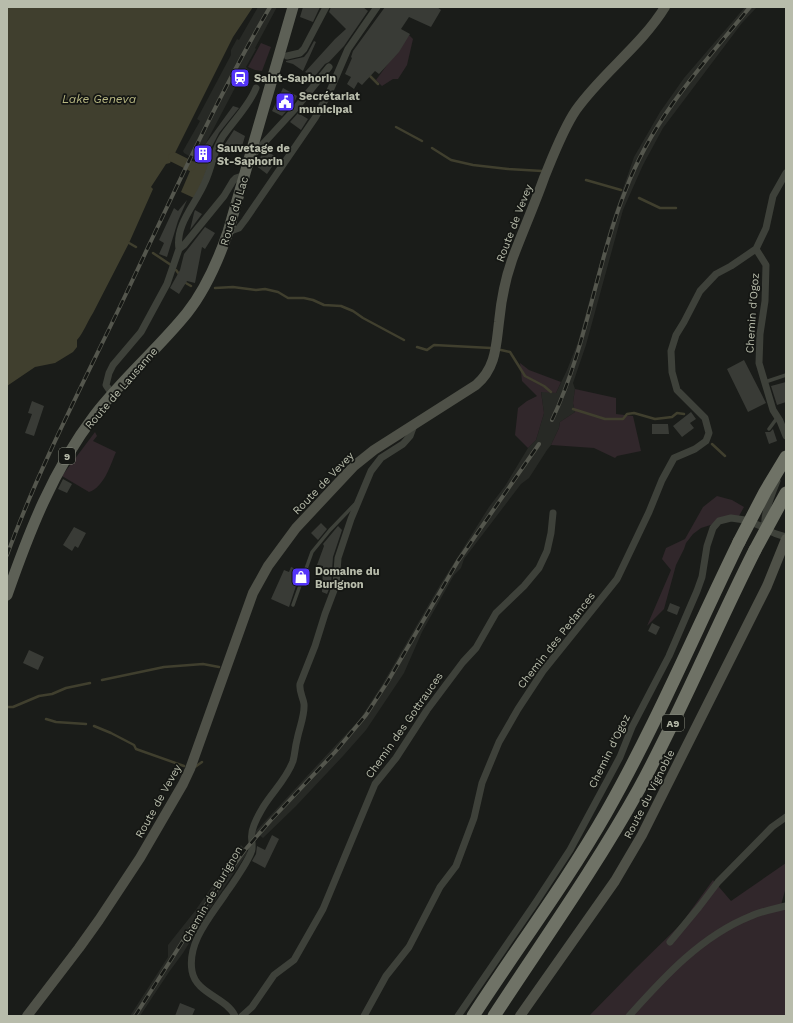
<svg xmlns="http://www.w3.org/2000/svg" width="793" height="1023" font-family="'Work Sans',sans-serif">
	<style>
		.built { fill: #272925 }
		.green { fill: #31272b }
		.water { fill: #403f2e }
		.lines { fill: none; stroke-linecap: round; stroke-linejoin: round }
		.stream { stroke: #403f2e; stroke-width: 2.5 }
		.canal { stroke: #403f2e; stroke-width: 10 }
		.building { fill: #393b36 }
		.lane { stroke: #3e413a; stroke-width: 3.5 }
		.street { stroke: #3e413a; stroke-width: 7 }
		.secondary { stroke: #4f5148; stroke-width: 10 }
		.primary { stroke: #5d6056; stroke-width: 11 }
		.highway { stroke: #6f7266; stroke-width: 13 }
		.rail-casing { stroke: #54564d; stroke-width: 4 }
		.rail { stroke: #151714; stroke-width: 2.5; stroke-dasharray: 8; stroke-linecap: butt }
		.highway-bridge { stroke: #6f7266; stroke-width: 13 }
		.labels { text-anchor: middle; stroke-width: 3.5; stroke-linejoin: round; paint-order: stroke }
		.shield { fill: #151714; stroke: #878a7e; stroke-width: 1 }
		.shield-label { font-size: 10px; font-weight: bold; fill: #b8bcab }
		.poi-label { font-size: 11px; font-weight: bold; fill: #b8bcab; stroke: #151714; text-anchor: start }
		.street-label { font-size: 11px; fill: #b8bcab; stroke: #151714 }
		.water-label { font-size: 12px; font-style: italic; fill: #b7b681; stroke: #151714 }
	</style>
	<rect width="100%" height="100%" fill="#1a1c19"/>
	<!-- built -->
	<path class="built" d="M258,7H277L255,48L256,49L246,67L249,70L240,86L237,84L205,145L194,159L184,153L183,151L200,121L197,119L231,55V50L237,39L239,40Z
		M745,7H757L742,23L663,128L643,165L623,210L586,345L573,383L575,389L573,403L575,412L560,422L559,428L551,445L547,450L529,478L521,484L464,559L461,568L454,575L422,632L404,673L366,730L343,756L296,806L263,838L255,832L360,719L382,685L440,585L489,507L505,486L528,448L536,440L544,413L541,391L556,393L567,370L578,342L610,226L634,157L660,112L684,78Z
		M241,845L248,852L215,901L183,953L169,972L140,1016H130L168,957V945L195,911Z"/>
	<!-- green -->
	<path class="green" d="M409,35L413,39L407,65L398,79H393L382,86L376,80Z
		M261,43L271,47L262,71L255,70L248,67Z
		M520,363L529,370L561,382L556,393L541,392L544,413L536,440L528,448L515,435L518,408L527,401L537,396L522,381Z
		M575,389L616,398V414L633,416L641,451L617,456L615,458L594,448L551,445L559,428L560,422L575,412L573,403Z
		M95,432L97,436L93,441L116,452C110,466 104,487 89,492L62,476Z
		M717,496L732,500L744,507L739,516L701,528L693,534L686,543L684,549L676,565L664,609L647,626L671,570L662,559L666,548L685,539L703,507Z
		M786,863V887L781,905H786V1016H589L634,970L681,924L713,880L731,901Z"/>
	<!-- water -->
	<path class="water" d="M7,7H253L233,37L170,163L166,164L151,187L153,189L129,243L93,313C87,322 84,332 77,340V347L73,352L55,363L35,367L7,386Z
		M196,157L204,162L208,157L210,159L202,183L194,198L181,192L190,171L189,170Z"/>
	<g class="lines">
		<!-- stream -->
		<path class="stream" d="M368,74L378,84
			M396,127L422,141
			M432,148L451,160L473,165L508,169L542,171
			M586,180L621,190
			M639,198L660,208H676
			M129,243L136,247
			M153,253L171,265
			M176,270L179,274
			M184,282L191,286
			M215,288L233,287L256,290L265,289L278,292L288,298H304L313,300L324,305L341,306L353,311L363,318L404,340
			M417,347L427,350L434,345L491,348
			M501,350L510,352L525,376L544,386L551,392
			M573,409L605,419H623L627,414L634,413L655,419L672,417L677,413L684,414
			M712,444L725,456
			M102,680L164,667L203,664L219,667
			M7,707H13L39,696L52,694L66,688L90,683
			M46,719L56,722L86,724
			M94,726L111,733L134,745L136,749L184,766
			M195,767L202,762"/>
		<!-- canal -->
		<path class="canal" d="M173,157L191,166"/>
	</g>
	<!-- building -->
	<path class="building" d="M303,7H320L313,22L300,17Z
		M331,7H363L368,11L344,46L329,62L325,64L315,76L305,72L335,39L346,29L329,12Z
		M385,7H437L441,10L431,27L409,17L401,29L410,34L399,52L379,74L375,71L362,85L358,82L354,89L347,84L351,77L345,74L352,58L351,57L353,51Z
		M314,41L316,42L303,71L293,64L286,62V61L304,57L308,52Z
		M283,88L297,96L294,103L282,116L272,111Z
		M233,106L239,108L219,133L206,158L203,161L197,157L199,153Z
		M298,113L308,119L301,130L290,122Z
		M234,130L245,136L240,153L223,147Z
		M265,150L278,158L267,174L255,165Z
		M187,200L178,221L167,257L159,254L164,243L159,240L174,208L178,211Z
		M195,210L202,214L190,230L194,213Z
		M205,227L215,233L205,249L202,247L195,283L187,281L179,294L170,288L180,270L184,254Z
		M744,360L766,403L748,412L727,369Z
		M786,382V402L777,405L771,386Z
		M32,401L44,406L34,436L25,433L32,414L28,413Z
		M691,412L696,419L690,423L694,428L682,437L673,426Z
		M652,424H668L669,434H652Z
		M773,429L777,441L769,444L765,432H770Z
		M63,479L72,484L67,493L58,489Z
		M321,523L327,529L318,540L311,533Z
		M338,526L342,530L333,557L331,584L327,594L322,592L323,566L317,565L324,546L323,544Z
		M74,527L86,533L78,548L75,546L72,551L63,545Z
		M291,567L301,571L289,607L271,599L284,570L289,572Z
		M670,603L680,607L677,615L667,611Z
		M652,623L660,627L656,635L648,631Z
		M29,650L44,657L38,670L23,663Z
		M272,835L279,839L265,868L252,861L256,854L257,846L265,850Z
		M180,1003L195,1009L192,1016H175Z"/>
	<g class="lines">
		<!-- lane -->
		<path class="lane" d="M765,382L786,375
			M769,429L777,418
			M293,605L312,552L330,530L355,504"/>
		<!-- street -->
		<path class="street" d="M287,56L300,53L304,49L326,7
			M251,157L296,108L329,67
			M228,232L239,228L245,220L315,118L329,93L348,49L377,7
			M179,249C175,224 196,204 205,182C212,167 214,149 223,136C234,120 249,106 256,88
			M756,249L766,265L765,301L760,334L759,363L773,410L780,421L786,436
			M112,394L106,385L109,373L113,365L141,332L167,284L179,249L184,245L224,196L233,181L236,178L245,175
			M777,481C773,491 761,519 766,528C769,533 781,535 786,537
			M670,942L699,907L718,882L772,827L786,817
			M235,1016C226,997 196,994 192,971C187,942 211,916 226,893C232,885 251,857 252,849C253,838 249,837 254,825C256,820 259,814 262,809C271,793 287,779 293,761C295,754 295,747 297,740C299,728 305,716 304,704C303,697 299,692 300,684L315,646L325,614L336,585L338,558L351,519L371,471L381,458L403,444L410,436L414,425
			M242,1016L252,1007L274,975L294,960L323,909L375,784L396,758L427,710L463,662L476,648L496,613L524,586L539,568L547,551L551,533L553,513
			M364,1016L386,976L409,947L440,887L456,866L474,818L482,783L499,742L518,709L543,671L617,579L649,512L662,480L674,458L695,449L706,441L709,433L705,418L677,390L672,372L671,351L676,335L684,322L700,291L716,274L731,266L756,249L766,228L773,196L786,173
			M458,1016L536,902L570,850L620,757L632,727L669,656L697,591L702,577L707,546L713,528L719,521L731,518L745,520L766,528
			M629,1016C664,977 701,936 751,916C762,911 774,909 786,906"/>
		<!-- secondary -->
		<path class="secondary" d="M27,1016L79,948L99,920L140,858L183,784L190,769L253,593L268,566L296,528L354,466L374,450L476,385C496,368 496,346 499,322C501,301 505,280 512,260C522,233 534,206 544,178C553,156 563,129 576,110C602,73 641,46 665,7
			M520,1016L615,881L642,835L767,586L786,539"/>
		<!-- primary -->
		<path class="primary" d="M7,595C29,532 53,470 94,416C122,379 158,349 187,313C206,289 218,261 228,232L293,7"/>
		<!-- highway -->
		<path class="highway" d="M473,1016C517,948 566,883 606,813C656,725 695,632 739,542
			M494,1016C543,941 595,868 639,789C681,712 715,629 755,550"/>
		<!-- rail casing -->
		<g class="rail-casing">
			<path id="rail" d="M552,420C587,346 596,264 626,189C653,118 703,64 750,7
				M7,555C40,465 85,380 126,294C172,197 216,99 270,7
				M135,1016L211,897L244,851L271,820L335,752L366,715L388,681L458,561L539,444"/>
		</g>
		<!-- rail -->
		<use href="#rail" class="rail"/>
		<!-- highway-bridge -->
		<path class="highway-bridge" d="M739,542L765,492L786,457
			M755,550L786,493"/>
	</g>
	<!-- icons -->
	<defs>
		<g id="station-square" transform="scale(1)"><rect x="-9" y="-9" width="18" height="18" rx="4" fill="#5434f9" stroke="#151714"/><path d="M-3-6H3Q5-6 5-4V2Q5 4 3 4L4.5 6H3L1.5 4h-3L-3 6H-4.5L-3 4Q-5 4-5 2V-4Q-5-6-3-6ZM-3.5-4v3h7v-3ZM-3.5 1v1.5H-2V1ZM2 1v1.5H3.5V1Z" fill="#fff"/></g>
		<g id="civic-square" transform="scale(1)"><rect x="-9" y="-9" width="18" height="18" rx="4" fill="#5434f9" stroke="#151714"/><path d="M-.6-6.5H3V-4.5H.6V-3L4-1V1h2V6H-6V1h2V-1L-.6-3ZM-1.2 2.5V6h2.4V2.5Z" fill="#fff"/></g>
		<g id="building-square" transform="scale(1)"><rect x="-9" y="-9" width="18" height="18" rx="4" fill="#5434f9" stroke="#151714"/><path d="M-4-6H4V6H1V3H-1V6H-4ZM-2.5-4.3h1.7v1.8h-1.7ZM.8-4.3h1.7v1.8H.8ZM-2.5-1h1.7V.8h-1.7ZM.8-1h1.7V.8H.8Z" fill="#fff"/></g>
		<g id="shop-square" transform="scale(1)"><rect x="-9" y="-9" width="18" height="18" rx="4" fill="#5434f9" stroke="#151714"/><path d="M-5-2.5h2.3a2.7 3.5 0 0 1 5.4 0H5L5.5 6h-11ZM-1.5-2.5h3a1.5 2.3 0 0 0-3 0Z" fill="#fff"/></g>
	</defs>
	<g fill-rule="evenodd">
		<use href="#station-square" x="240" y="78"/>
		<use href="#civic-square" x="285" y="102"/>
		<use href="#building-square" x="203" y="154"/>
		<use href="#shop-square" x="301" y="577"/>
	</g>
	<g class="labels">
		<!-- shield labels -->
		<g class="shield">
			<rect x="59" y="448" width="16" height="16" rx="3"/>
			<rect x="662" y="715" width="22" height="16" rx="3"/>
		</g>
		<g class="shield-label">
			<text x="67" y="460">9</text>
			<text x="673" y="727">A9</text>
		</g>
		<!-- poi labels -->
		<g class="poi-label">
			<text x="254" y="82">Saint-Saphorin</text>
			<text x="299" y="100">Secrétariat<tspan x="299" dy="13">municipal</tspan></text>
			<text x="217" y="152">Sauvetage de<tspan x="217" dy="13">St-Saphorin</tspan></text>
			<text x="315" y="575">Domaine du<tspan x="315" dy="13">Burignon</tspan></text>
		</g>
		<!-- street labels -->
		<g class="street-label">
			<text transform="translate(234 211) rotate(-73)" y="4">Route du Lac</text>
			<text transform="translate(514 223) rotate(-69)" y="4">Route de Vevey</text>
			<text transform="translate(752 313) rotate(-86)" y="4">Chemin d'Ogoz</text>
			<text transform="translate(121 388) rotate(-49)" y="4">Route de Lausanne</text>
			<text transform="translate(323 483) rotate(-46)" y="4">Route de Vevey</text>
			<text transform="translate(556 640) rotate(-52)" y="4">Chemin des Pedances</text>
			<text transform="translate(404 725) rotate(-55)" y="4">Chemin des Gottrauces</text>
			<text transform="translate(609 751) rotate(-64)" y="4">Chemin d'Ogoz</text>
			<text transform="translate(649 794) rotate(-63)" y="4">Route du Vignoble</text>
			<text transform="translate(158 801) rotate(-61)" y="4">Route de Vevey</text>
			<text transform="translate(212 894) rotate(-60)" y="4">Chemin de Burignon</text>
		</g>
		<!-- water labels -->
		<g class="water-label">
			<text x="99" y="103">Lake Geneva</text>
		</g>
	</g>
	<!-- border -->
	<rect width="793" height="1023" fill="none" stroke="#b8bcab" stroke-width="16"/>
</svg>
